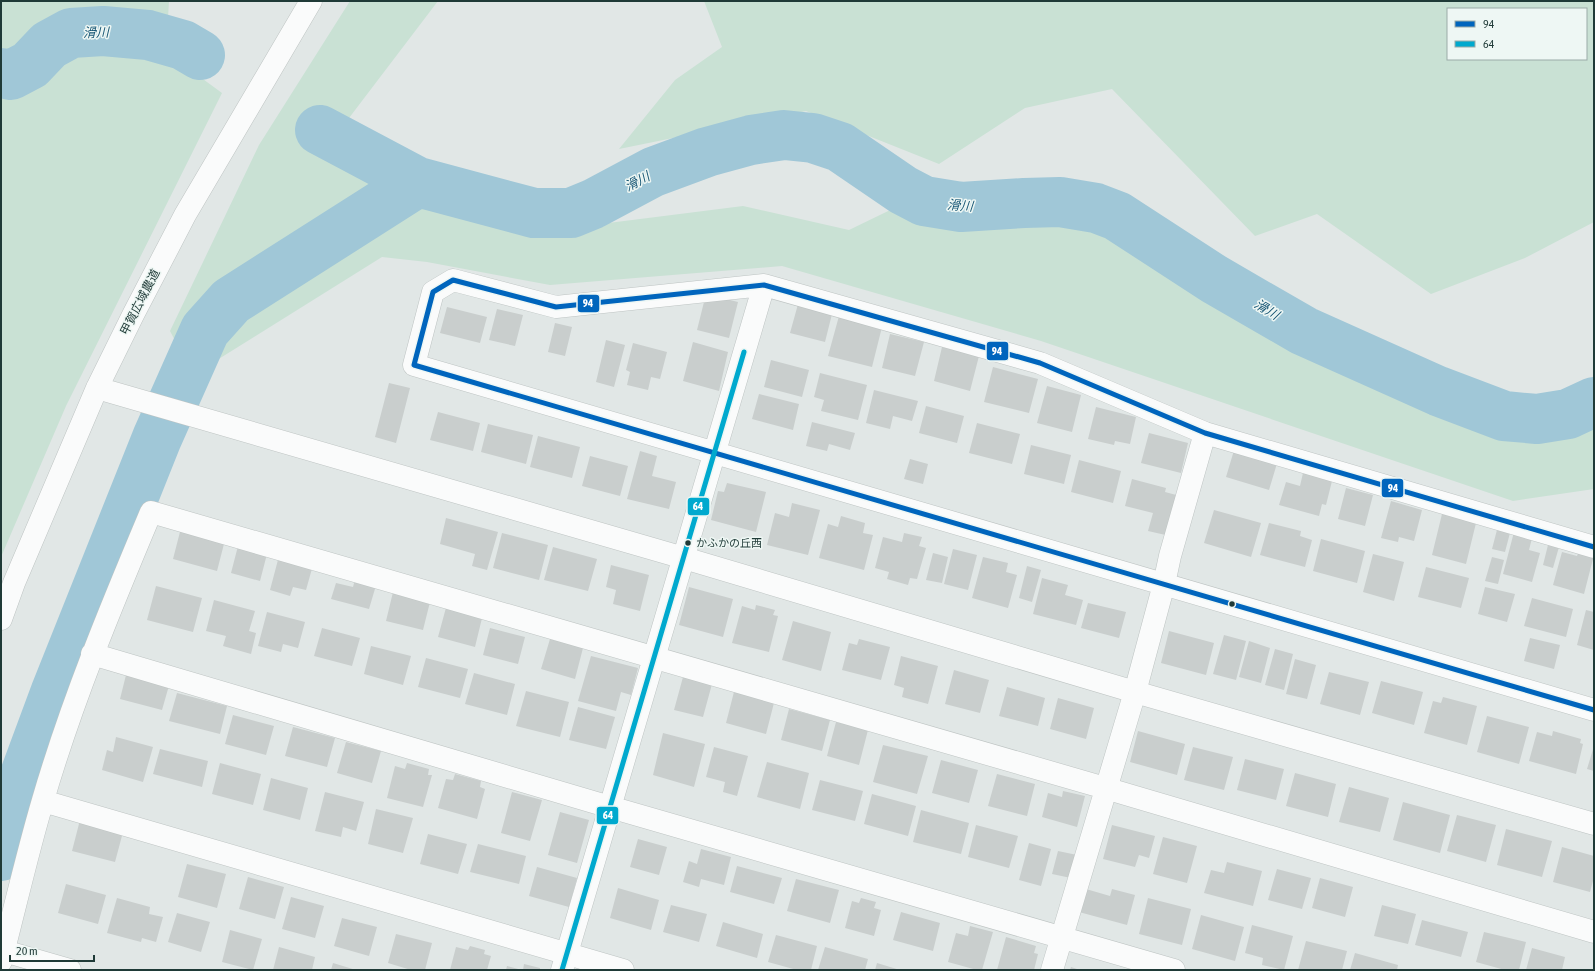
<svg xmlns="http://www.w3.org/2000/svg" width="1595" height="971" font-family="'Asap Condensed','Noto Sans JP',sans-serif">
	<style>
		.green { fill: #c9e1d4; fill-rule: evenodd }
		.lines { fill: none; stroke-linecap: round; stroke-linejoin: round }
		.river { stroke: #a0c7d7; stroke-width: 50 }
		.building { fill: #c9cecd }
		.minor-casing { stroke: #bec4c3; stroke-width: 23 }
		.tertiary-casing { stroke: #bec4c3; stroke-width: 23 }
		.minor { stroke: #fafbfb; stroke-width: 22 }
		.tertiary { stroke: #fafbfb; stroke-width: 22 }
		.bus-1-casing { stroke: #eef7f4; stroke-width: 8 }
		.bus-2-casing { stroke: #eef7f4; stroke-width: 8 }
		.bus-1 { stroke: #0065bd; stroke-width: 5 }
		.bus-2 { stroke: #00a9ce; stroke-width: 5 }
		.bus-dot { fill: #1f3a37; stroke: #eef7f4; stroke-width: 1.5 }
		.labels { text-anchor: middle; stroke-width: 3; stroke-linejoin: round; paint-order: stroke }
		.bus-label { font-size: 11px; fill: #1f3a37; stroke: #eef7f4; text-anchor: start }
		.street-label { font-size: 12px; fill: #1f3a37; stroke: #eef7f4 }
		.water-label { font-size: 13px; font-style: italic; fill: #195876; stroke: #eef7f4 }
		.line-badge { stroke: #eef7f4; stroke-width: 1.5 }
		.badge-label { font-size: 11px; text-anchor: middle; font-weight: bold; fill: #fff }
	</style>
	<rect width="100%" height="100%" fill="#e1e7e6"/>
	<!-- green -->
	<path class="green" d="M1,1H169L166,52L222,93L66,406L1,557Z
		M350,1H438L330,143L436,201L545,231L743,206L849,230L915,198L1088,199L1253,309L1464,410L1594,403V489L1513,501L1041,341L782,266L550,285L427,262L382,257L193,375L170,331L259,145Z
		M704,1H1594V222L1525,258L1431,294L1317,214L1255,236L1112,89L1025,108L939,164L806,111L619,149L675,80L722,47ZM1448,9H1586V59H1448Z"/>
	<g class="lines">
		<!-- river -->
		<path class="river" d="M1,73L11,75L30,65L49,45L71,33L103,31L148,35L183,45L200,55
			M320,130L418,182L534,213H571L593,204L653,172L707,152L751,140L784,135L813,138L840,147L903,190L924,201L961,207L1024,203L1060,202L1096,208L1117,216L1214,279L1304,331L1438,391L1504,416L1537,419L1568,414L1594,402
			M1,856L20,788L56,691L157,438L205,330L231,301L418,182"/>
	</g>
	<!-- building -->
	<path class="building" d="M706,294L738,302L729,338L697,330Z
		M800,297L834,306L825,342L790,333Z
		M447,307L487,317L480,343L440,333Z
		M497,309L523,315L515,346L489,340Z
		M839,316L882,327L872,367L828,356Z
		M555,323L572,327L565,356L548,352Z
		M890,334L924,342L915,376L882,368Z
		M606,340L625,345L614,387L596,382Z
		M693,342L728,352L719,391L683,381Z
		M633,343L667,352L660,379L651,377L648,390L627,385L630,372L626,370Z
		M942,347L979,356L970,391L934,381Z
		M771,360L809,370L802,397L764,387Z
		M993,367L1038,379L1029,413L984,402Z
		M820,373L867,385L858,420L821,411L824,400L814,397Z
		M389,383L410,388L396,443L375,437Z
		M1047,386L1081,395L1072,432L1037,423Z
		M874,390L918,401L912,421L893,416L890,429L866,423Z
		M759,394L799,404L793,430L752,419Z
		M926,406L964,416L957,443L919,433Z
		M1096,407L1136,417L1130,444L1115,441L1114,445L1088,439Z
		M438,412L480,423L473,451L430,440Z
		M812,422L855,433L850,450L829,444L827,451L806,446Z
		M977,423L1020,434L1012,464L969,453Z
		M488,424L533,435L526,464L481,452Z
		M1149,433L1188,443L1181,473L1141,463Z
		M538,436L580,447L572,478L530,467Z
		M1031,445L1071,455L1064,484L1024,474Z
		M1235,447L1278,460L1269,490L1226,477Z
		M640,451L657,456L652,476L676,482L669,509L627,499Z
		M590,456L628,466L620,496L582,486Z
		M910,459L928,464L923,484L904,479Z
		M1079,460L1121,471L1113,503L1071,492Z
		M1303,473L1332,481L1326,505L1322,504L1319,516L1279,505L1286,482L1300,486Z
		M1132,479L1166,488L1165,492L1180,496L1170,536L1148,531L1153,513L1125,506Z
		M727,483L766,492L756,532L711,520L718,491L724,492Z
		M1346,488L1373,495L1365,526L1338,519Z
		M1391,501L1422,510L1414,541L1399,537L1398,542L1381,538Z
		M792,503L820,510L808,555L767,545L775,513L789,517Z
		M1214,510L1261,523L1251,557L1204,543Z
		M1442,514L1476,523L1466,564L1432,555Z
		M841,516L865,523L863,533L873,535L864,570L819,558L828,524L838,527Z
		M446,518L498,532L487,570L472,566L475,554L440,544Z
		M1269,523L1301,531L1300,536L1312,540L1305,567L1260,555Z
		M1498,526L1511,529L1505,552L1492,549Z
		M181,528L225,540L217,571L173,559Z
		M1514,532L1532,538L1529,550L1540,553L1532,582L1503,574Z
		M502,533L548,545L539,580L493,568Z
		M904,533L922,537L919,546L926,548L917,579L910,578L908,585L887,579L889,572L875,568L883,537L902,542Z
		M1550,537L1559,547L1553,568L1543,565Z
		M1321,539L1365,551L1357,583L1313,571Z
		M238,546L267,554L260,581L231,573Z
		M553,547L597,559L588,591L544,580Z
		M953,549L977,555L968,590L944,584Z
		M1579,551L1594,555L1584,594L1553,585L1562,552L1577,556Z
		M933,553L948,557L942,583L926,580Z
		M1373,554L1404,562L1394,601L1363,592Z
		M279,556L313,565L306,590L293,587L290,596L270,590Z
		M983,557L1008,563L1006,572L1017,575L1008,608L972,598Z
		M1492,557L1504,560L1498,584L1485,581Z
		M611,565L649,575L640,611L613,604L616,590L606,587Z
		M1027,566L1041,570L1032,602L1019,598Z
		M1426,567L1469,578L1461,608L1418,597Z
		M356,576L377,582L369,609L331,599L336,583L353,587Z
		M1042,578L1068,585L1065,595L1083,600L1076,625L1033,614Z
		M156,586L202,598L193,632L147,620Z
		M689,587L733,599L723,637L679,625Z
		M1485,587L1515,594L1507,622L1478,614Z
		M394,588L431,598L423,630L386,621Z
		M1532,598L1573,609L1566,637L1524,626Z
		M214,600L255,611L249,631L256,633L251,654L223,646L226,636L206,631Z
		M1088,603L1126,612L1119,638L1081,628Z
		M447,604L483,614L475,647L438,637Z
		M756,605L775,610L773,615L778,616L769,652L732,643L742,606L755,610Z
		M1586,610L1594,612V650L1577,645Z
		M267,612L305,622L298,648L283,644L281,652L258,646Z
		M793,621L831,632L821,671L782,660Z
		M322,628L360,638L352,666L314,656Z
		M490,628L525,637L518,664L483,655Z
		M1169,631L1214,643L1206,675L1161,663Z
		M1224,635L1246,641L1236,680L1213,674Z
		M1530,638L1560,645L1554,669L1524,661Z
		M550,639L583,648L575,679L541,669Z
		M859,639L890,647L881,680L842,670L849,643L857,645Z
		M1249,641L1270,648L1261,683L1239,677Z
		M371,646L411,656L403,685L364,674Z
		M1275,649L1293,654L1284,690L1265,685Z
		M591,656L638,668L631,695L621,692L616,711L578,701Z
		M901,656L938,666L928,704L902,697L904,688L894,685Z
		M426,658L468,669L460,698L418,687Z
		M1295,659L1316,665L1307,699L1286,694Z
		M954,670L989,680L980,713L945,704Z
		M127,671L170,682L162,710L120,699Z
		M1329,672L1369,682L1360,715L1320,704Z
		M474,673L515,684L507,715L465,704Z
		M683,677L712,684L703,717L674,710Z
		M1381,681L1423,692L1414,725L1372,713Z
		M1007,687L1045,698L1038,726L999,716Z
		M735,688L775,699L766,734L726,723Z
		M526,691L569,702L560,737L516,726Z
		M177,693L227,706L220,734L169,721Z
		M1443,697L1477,706L1467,745L1424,733L1433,701L1441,703Z
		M1058,698L1094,708L1086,739L1050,729Z
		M578,707L615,717L606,749L569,740Z
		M789,709L830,720L822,751L781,740Z
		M233,715L274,726L266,755L225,744Z
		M1487,716L1529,727L1519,764L1477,752Z
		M836,722L868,730L859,765L827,756Z
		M293,727L335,738L327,767L285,756Z
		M1138,731L1185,744L1177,775L1130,762Z
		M1553,731L1581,739L1580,743L1583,744L1576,774L1529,761L1537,732L1552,736Z
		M663,733L705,744L694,787L653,775Z
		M116,737L153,747L143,782L102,770L107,750L113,752Z
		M346,742L381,751L372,783L337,773Z
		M883,745L928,756L917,794L873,782Z
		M1594,746V771L1587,769Z
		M714,747L748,756L737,796L723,792L725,782L706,777Z
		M1193,747L1233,757L1224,790L1184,780Z
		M160,749L208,761L202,787L153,774Z
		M1245,759L1284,769L1276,800L1237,790Z
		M941,760L978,770L969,803L932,793Z
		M767,762L809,773L800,809L757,797Z
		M220,763L261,774L253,805L212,794Z
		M407,763L429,769L428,775H432L423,807L387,798L395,766L405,769Z
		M1295,773L1336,784L1328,817L1286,806Z
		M455,774L481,781L480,787L485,789L477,819L438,808L446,779L453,780Z
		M997,774L1035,784L1027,816L988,806Z
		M271,778L308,788L300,820L263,810Z
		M820,780L863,791L855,821L812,810Z
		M1349,787L1389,798L1380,832L1339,822Z
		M1063,791L1085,796L1077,827L1042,817L1048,793L1062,797Z
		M325,792L364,802L356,831L343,827L341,837L315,831Z
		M512,792L542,800L530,841L501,833Z
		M872,794L916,806L908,836L864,824Z
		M1403,802L1450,815L1440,853L1393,840Z
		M376,809L413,818L403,853L368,844Z
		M921,810L969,823L961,854L913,842Z
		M560,812L589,820L577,863L548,855Z
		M1457,815L1496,825L1486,862L1447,851Z
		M80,820L123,832L115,862L72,851Z
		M976,825L1018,836L1009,868L968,857Z
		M1112,825L1155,836L1149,858L1139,855L1135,867L1103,859Z
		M1506,829L1552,841L1542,877L1497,865Z
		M428,834L467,844L458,874L420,864Z
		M1163,837L1197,846L1187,883L1153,874Z
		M638,839L667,847L659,875L630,867Z
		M1029,843L1051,849L1041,886L1019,880Z
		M478,844L526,856L519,884L470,872Z
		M1562,847L1594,856V877L1590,892L1553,882Z
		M701,849L731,857L724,885L701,879L699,887L683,882L689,861L697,864Z
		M1058,851L1077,855L1071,878L1052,874Z
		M1227,862L1262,871L1253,906L1204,893L1211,870L1224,873Z
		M187,864L226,874L217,908L178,897Z
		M737,866L782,878L774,904L730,892Z
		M537,867L577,878L569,907L529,896Z
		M1277,869L1311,878L1302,909L1268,900Z
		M248,877L284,887L275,919L239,909Z
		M1320,878L1353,887L1345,917L1312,908Z
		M796,879L839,890L830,923L787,911Z
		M66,884L106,895L98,924L58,913Z
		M618,888L659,900L651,930L610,918Z
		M1086,889L1110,896L1112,889L1135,895L1127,925L1079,912Z
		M291,897L324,906L315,938L282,929Z
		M117,898L150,907L149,914L163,917L156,942L142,938L141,942L107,933Z
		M861,898L876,902L874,908L881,910L874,936L845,928L852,901L859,903Z
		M1148,898L1191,909L1182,945L1139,934Z
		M671,905L707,914L699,942L663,932Z
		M1382,905L1416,914L1408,944L1374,936Z
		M901,912L940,923L933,951L893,940Z
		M177,913L210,922L201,952L168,942Z
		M1201,915L1244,927L1235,961L1192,949Z
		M342,918L377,927L369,956L334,946Z
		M1422,920L1468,932L1461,957L1415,945Z
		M723,922L763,934L757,958L716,946Z
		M1252,925L1293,936L1284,970L1262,965L1263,958L1245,953Z
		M970,926L993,932L982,970H977L948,962L956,933L968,936Z
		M230,930L262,939L253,970L222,962Z
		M1484,932L1526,942L1519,970H1505L1476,962Z
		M396,934L432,943L425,970H411L388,963Z
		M776,935L817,946L811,970H797L768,962Z
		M1006,937L1036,946L1034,953L1038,954L1034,970H997Z
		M1306,941L1347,951L1342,970H1298Z
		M470,946L485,950L484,954L491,956L487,970H450L456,947L468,950Z
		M279,947L315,957L312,970H273Z
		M825,947L868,959L865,970H818Z
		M1532,948L1565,957L1562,970H1526Z
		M1355,953L1398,965L1397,970H1350Z
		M333,963L356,970H331Z
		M877,963L900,970H875Z
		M524,964L540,968V970H523Z
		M507,966L522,970H506Z
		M1071,967L1080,970H1070Z"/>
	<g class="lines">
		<!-- minor casing -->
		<g class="minor-casing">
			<path id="minor" d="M1594,547L1205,433L1040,363L764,285L556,307L453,280L433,292L414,365L1594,710
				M92,654L610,807L1174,970
				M43,801L623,970
				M4,951L70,970
				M1,961C15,908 27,854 43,800C72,701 111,607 151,512L1105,788L1594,932
				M562,970L764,285
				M1052,970L1135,692L1164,584L1170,556L1205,433"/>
		</g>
		<!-- tertiary casing -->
		<g class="tertiary-casing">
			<path id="tertiary" d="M97,388L684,558L1135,692L1594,824
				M1,619L14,583L97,388L133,315L185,215L311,1"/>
		</g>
		<!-- minor -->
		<use href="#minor" class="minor"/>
		<!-- tertiary -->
		<use href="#tertiary" class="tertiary"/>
		<!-- bus-1 casing -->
		<g class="bus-1-casing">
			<path id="bus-1" d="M1594,547L1205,433L1040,363L764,285L556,307L453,280L433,292L414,365L1594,710"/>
		</g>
		<!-- bus-2 casing -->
		<g class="bus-2-casing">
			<path id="bus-2" d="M562,970L744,352"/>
		</g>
		<!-- bus-1 -->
		<use href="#bus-1" class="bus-1"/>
		<!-- bus-2 -->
		<use href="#bus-2" class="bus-2"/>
	</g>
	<!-- markers -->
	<g class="bus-dot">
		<circle cx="688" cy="543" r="3.5"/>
		<circle cx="1232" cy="604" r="3.5"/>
	</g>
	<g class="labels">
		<!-- bus labels -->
		<g class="bus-label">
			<text x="696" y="547">かふかの丘西</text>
		</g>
		<!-- street labels -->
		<g class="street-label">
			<text transform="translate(140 302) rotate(-63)" y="4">甲賀広域農道</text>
		</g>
		<!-- water labels -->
		<g class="water-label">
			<text transform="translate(96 32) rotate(-1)" y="5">滑川</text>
			<text transform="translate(637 181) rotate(-28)" y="5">滑川</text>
			<text transform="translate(960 205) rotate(4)" y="5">滑川</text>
			<text transform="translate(1267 309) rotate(31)" y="5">滑川</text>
		</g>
	</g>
	<g class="line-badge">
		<rect x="577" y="294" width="23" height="19" rx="4" fill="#0065bd"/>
		<rect x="986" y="341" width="23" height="20" rx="4" fill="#0065bd"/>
		<rect x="1381" y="478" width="23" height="20" rx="4" fill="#0065bd"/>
		<rect x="687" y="497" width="23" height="19" rx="4" fill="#00a9ce"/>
		<rect x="596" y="806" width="23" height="19" rx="4" fill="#00a9ce"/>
	</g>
	<g class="badge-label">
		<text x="588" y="307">94</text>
		<text x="997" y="355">94</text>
		<text x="1393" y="492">94</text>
		<text x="698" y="510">64</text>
		<text x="608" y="819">64</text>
	</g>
	<!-- border -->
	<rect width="1595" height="971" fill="none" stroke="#1f3a37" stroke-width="4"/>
	<!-- legend -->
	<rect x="1447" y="8" width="140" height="52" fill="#eef7f4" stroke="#9baba8"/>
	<rect x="1455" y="21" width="20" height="6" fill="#0065bd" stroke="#9baba8"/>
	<text x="1483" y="28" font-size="12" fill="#1f3a37">94</text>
	<rect x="1455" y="41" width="20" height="6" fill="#00a9ce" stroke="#9baba8"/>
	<text x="1483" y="48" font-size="12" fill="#1f3a37">64</text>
	<!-- scale -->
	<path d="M10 955v6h84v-6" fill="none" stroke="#1f3a37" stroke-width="2"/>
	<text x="16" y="955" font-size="12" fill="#1f3a37" stroke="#eef7f4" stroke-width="3" paint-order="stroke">20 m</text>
</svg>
